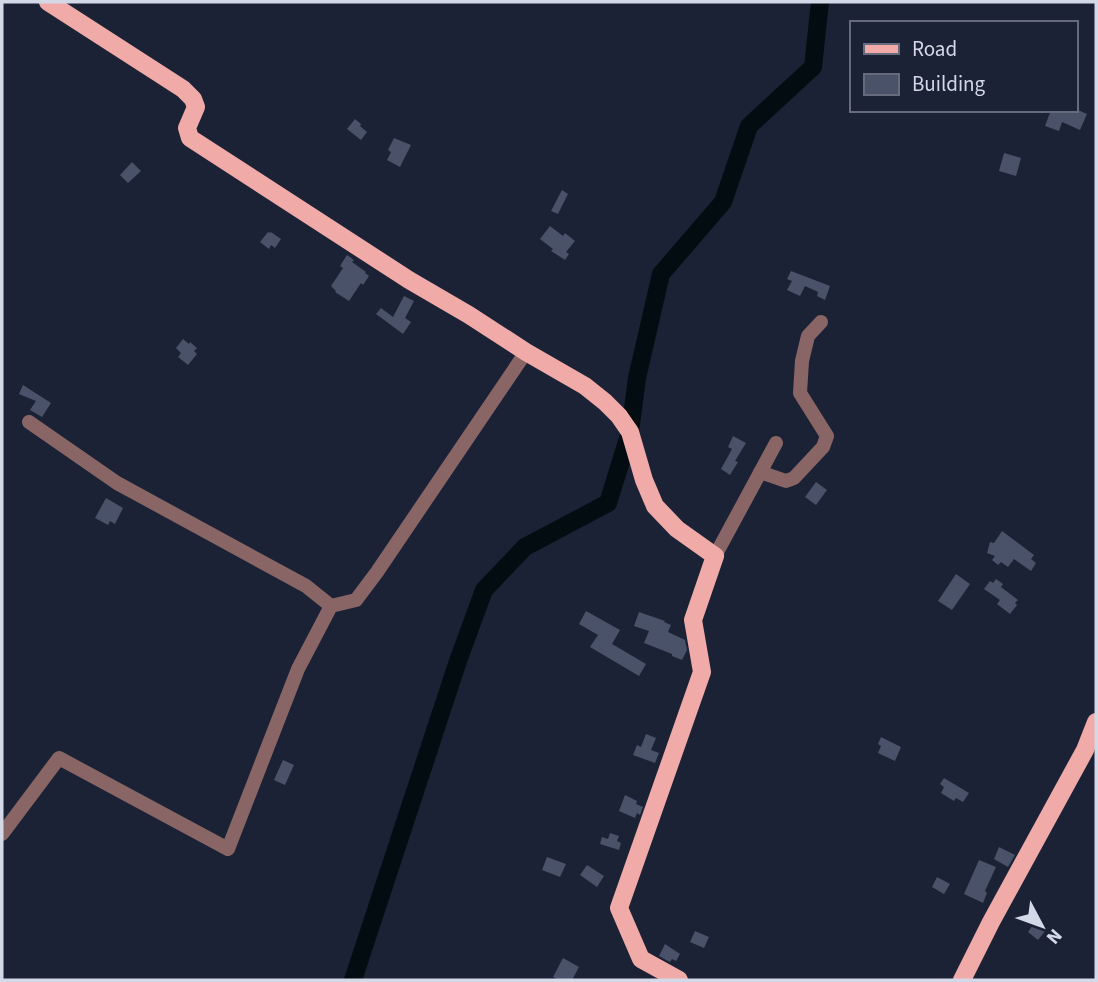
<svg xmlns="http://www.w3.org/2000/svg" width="1098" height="982" font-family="'Source Sans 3',sans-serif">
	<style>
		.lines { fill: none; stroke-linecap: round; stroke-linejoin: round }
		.river { stroke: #030d11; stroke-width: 18 }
		.building { fill: #4a5269 }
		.minor { stroke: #896665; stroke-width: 14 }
		.major { stroke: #f0aaa8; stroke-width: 18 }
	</style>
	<rect width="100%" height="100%" fill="#1b2236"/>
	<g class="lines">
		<!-- river -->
		<path class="river" d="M353,980L458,661L484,590L525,547L608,503L630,432L637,378L661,274L723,202L749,126L813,67L820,2"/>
	</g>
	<!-- building -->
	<path class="building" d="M1051,110H1078L1087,114L1080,130L1062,122L1059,131L1045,126Z
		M355,119L361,124L360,126L367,132L361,140L347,129Z
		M394,138L411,145L400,167L387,160L391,152L388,150Z
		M1004,153L1021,158L1016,176L999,171Z
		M132,162L141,171L128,183L120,175Z
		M562,190L568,194L558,214L551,211Z
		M550,226L563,236L565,233L575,241L566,252L569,254L565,260L551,251L553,249L540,239Z
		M268,232L270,233L271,232L281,239L275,248L271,245L269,249L260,242Z
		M347,255L354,260L352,262L366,272L365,273L369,276L363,285L361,283L349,301L335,292L336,291L331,286L343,268L340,266Z
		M791,271L830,286L825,300L817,296L818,292L805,286L800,296L787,290L792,281L787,279Z
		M404,296L414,301L405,318L411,322L403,334L376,314L381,308L393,317Z
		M183,339L189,344L190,342L197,348L194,351L197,354L188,365L178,357L181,353L176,348Z
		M23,385L51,403L42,417L30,410L36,401L19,394Z
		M733,436L746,443L735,461L738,462L730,475L721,469L732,449L728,447Z
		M816,482L827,490L816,505L805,497Z
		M106,498L123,508L115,524L110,521L108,525L95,518Z
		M1002,531L1034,555L1031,559L1036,563L1031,571L1014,559L1008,567L1001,562L998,565L992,560L995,556L987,553L990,542L994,543Z
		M956,574L970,584L952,610L938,601Z
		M996,579L1003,584L1001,587L1018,600L1015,603L1017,605L1010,614L997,604L1000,600L984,589L990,581L993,583Z
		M586,611L620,630L612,644L646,664L639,676L590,647L598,635L579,624Z
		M639,612L665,621L664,622L671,625L668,632L685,640L687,650L682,660L672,656V654L644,643L649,631L634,626Z
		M646,734L656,738L651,750L659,753L655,763L633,755L637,745L641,747Z
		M881,737L901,747L895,761L878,753L881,746L878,744Z
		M283,760L294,765L285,785L274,780Z
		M944,778L969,793L963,802L956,798L954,801L941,793L944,787L940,784Z
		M625,795L637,801L636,804L643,807L640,815L637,813L635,818L619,811Z
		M610,833L619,836L617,841L621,843L619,850L600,844L602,837L608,839Z
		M999,847L1015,855L1008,867L994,859Z
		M547,857L566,864L560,877L542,870Z
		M979,860L996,867L985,891L987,893L983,903L964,894Z
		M587,865L604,876L597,887L580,875Z
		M937,877L950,884L944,894L932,887Z
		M1035,922L1046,930L1038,940L1028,932Z
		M695,931L709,937L704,948L690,942Z
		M665,944L680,954L676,961L672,959L670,962L659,956Z
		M563,958L579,967L572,980H559L553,977Z"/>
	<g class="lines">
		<!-- minor -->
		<path class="minor" d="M29,422L117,483L306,586L331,606
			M760,472L786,481L794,478L823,447L827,436L800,393L802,361L808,336L821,322
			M715,556L776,443
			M2,834L59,758L228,849L298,669L331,606L356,600L377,572L526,352"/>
		<!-- major -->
		<path class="major" d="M48,2L183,89L193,99L196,107L187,128L190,138L409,280L469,315L526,352L585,386L605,402L619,416L630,432L644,480L655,506L677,529L715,556L693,620L702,672L619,908L641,959L679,980
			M962,980L991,922L1085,750L1096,722"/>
	</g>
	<!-- border -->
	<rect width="1098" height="982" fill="none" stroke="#d4d9e7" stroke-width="7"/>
	<!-- legend -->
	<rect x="850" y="21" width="228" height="91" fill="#1b2236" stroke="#656b7d" stroke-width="2"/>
	<rect x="864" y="44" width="35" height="10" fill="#f0aaa8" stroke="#656b7d" stroke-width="2"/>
	<text x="912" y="56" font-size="21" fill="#d4d9e7">Road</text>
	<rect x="864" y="74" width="35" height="21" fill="#4a5269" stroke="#656b7d" stroke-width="2"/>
	<text x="912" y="91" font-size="21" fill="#d4d9e7">Building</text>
	<!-- north arrow -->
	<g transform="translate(1042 926) rotate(131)" stroke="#1b2236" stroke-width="5" paint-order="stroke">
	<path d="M0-5L12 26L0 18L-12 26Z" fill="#d4d9e7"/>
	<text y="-10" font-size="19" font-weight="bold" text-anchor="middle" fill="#d4d9e7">N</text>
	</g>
</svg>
